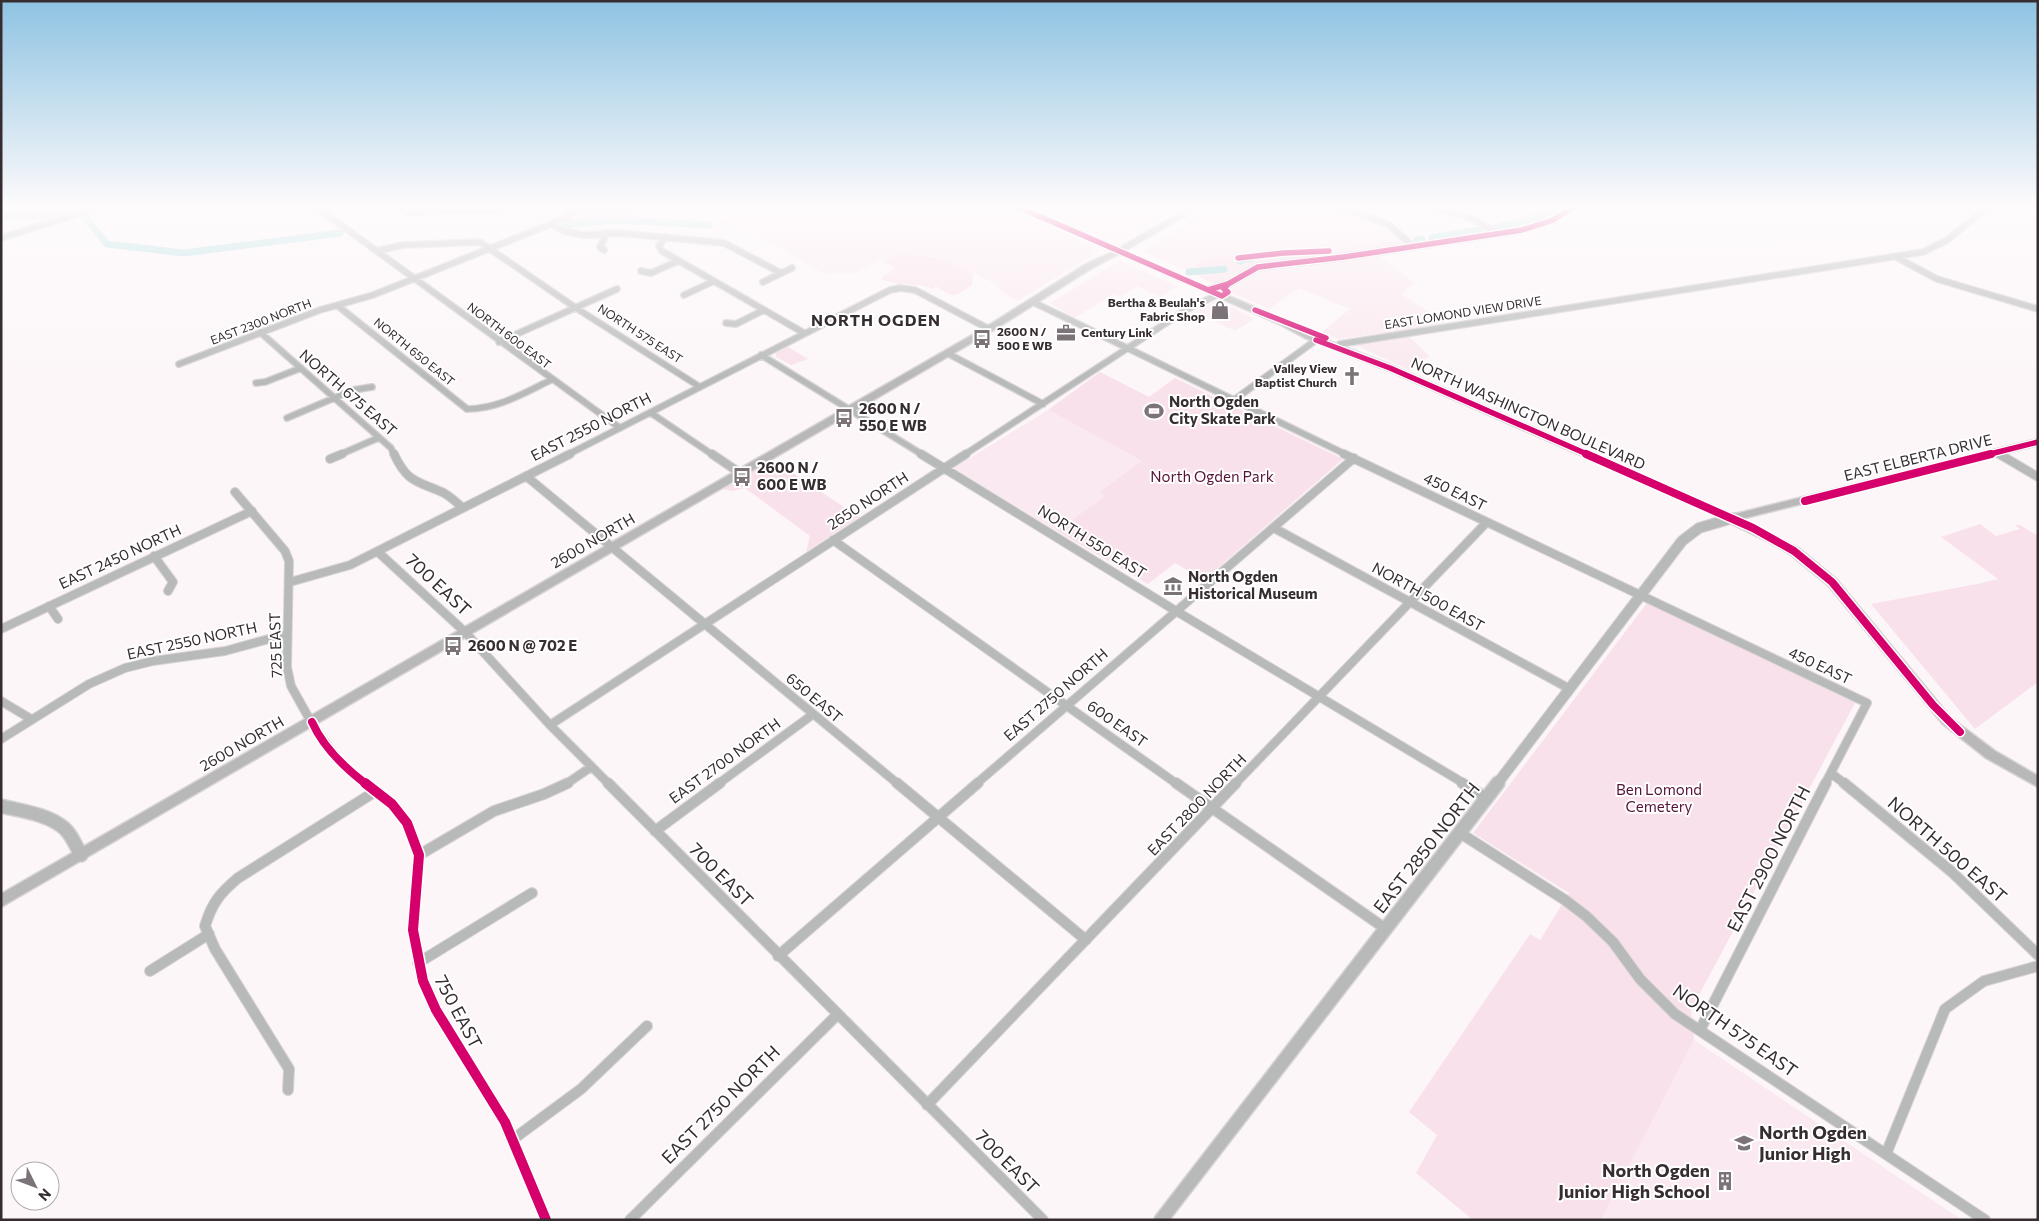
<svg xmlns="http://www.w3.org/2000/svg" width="2039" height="1221" font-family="Commissioner,sans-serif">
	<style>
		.built { fill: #fae9f0 }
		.green { fill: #f9e1eb }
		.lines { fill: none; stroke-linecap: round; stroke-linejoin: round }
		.canal { stroke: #a7dada; stroke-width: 7 }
		.minor-far2-casing { stroke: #d8d3d5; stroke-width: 8 }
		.minor-far1-casing { stroke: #d8d3d5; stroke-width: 10 }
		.minor-casing { stroke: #d8d3d5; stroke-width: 12 }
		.tertiary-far2-casing { stroke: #d8d3d5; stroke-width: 9 }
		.tertiary-far1-casing { stroke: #d8d3d5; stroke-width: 12 }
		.tertiary-casing { stroke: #d8d3d5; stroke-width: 16 }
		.secondary-casing { stroke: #d8d3d5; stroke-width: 3 }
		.primary-casing { stroke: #d8d3d5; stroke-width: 3 }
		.minor-far2 { stroke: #b8baba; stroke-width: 5.5 }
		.minor-far1 { stroke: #b8baba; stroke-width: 8 }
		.minor { stroke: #b8baba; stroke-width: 10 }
		.tertiary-far2 { stroke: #b8baba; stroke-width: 8 }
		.tertiary-far1 { stroke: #b8baba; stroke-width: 10 }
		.tertiary { stroke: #b8baba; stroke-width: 13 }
		.secondary { fill: #b8b8b9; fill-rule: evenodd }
		.primary { fill: #bbbbbd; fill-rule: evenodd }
		.cycleway-far2-casing { stroke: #fff; stroke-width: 8 }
		.cycleway-far1-casing { stroke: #fff; stroke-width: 11 }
		.cycleway-casing { stroke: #fff; stroke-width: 13 }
		.cycleway-far2 { stroke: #d6006c; stroke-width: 5.5 }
		.cycleway-far1 { stroke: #d6006c; stroke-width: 8 }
		.cycleway { stroke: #d6006c; stroke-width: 10 }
		.labels { text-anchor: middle; stroke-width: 4; stroke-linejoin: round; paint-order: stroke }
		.far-poi-label { font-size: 12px; font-weight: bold; fill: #362d31; stroke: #fff; text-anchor: end }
		.far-street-label { font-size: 12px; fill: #362d31; stroke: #fff }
		.street-label { font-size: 15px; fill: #362d31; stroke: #fff }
		.poi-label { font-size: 15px; font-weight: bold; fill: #362d31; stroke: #fff; text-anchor: start }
		.park-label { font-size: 15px; fill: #561238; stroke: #fff }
		.far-district-label { font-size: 16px; font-weight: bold; letter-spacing: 1px; fill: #362d31; stroke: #fff }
		.near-street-label { font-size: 18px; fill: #362d31; stroke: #fff }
		.near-poi-label { font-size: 18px; font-weight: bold; fill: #362d31; stroke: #fff; text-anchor: start }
	</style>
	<rect width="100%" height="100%" fill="#fcf6f9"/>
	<!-- built -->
	<path class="built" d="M756,206H1002L1095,247L1099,251L1018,301L1004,293L994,283L937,257L898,252L855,273L825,274L744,228L718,223Z
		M1036,206H1182L1116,242Z
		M1214,206H1336L1386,226L1404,240L1343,248L1213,258L1212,256L1188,271L1144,252L1146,249Z
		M1376,254L1415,283L1401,294L1447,324L1338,339L1322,332L1350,309L1299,288L1269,309L1230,292L1229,290L1262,270Z
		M1120,261L1177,286L1160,297L1137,286L1121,297L1114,294L1074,318L1050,303Z
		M1217,300L1255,319L1235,331L1195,312Z
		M1407,334L1429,356L1411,371L1358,346L1360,344Z
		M1048,410L1142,461L1101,490L1106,496L1057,531L954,468Z
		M1694,1040L1962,1220H1601Z"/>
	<!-- green -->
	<path class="green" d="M582,206H625L639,214L637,219L611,217L562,224L575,215Z
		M1404,240L1410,245L1309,258L1269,261L1242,270L1216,285L1188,271L1212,256L1214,258L1343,248Z
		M898,252L939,258L973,274L972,285C955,297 954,299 936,286L933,289C916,282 899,286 882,280V277L895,268L882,261Z
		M788,347L808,359L791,365L776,357V353Z
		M1100,372L1149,397L1175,378L1343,459L1204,580L1175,563L1148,584L1057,531L1105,496L1100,491L1142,461L1048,410Z
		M773,460L859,517L806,552L810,536L745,488L731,491L723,489Z
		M1980,524L1996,536L2020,529L2015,525H2020L2038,536V682L1975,729L1871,604L1977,584L1998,579L1941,537Z
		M1647,603L1855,703L1691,1010L1694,1040L1601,1220H1473L1416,1173L1437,1135L1409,1112L1530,934L1540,940L1569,893L1473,833Z"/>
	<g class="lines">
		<!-- canal -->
		<path class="canal" d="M1,216L71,215
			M84,216L107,244L184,253L340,233
			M562,225L618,220L709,225
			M1496,228L1541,216L1554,209
			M1432,238L1479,230
			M1417,240L1422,239
			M1240,261L1246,258L1251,259
			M1189,272L1224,269"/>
		<!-- minor-far2 casing -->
		<g class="minor-far2-casing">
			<path id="minor-far2" d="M315,206L620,428
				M397,206L407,212L494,210L511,206
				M1343,206L1389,225L1414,247
				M1429,206L1472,218L1498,234
				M323,213L341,206
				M552,224L564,231L584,235L618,233L724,243L781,273
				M665,237L659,246L662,251L804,333
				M1,238L103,206
				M604,250L600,247L607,233
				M377,251L403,245L480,242L576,308L700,387
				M1896,257L1937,279L2038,309
				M641,271L651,273L678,261
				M763,282L792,268
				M684,295L714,281
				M1033,302L1347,455
				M338,306L467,409C498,409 524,393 551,380
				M726,323L736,324L764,310
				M260,332L391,448L394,455
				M499,342L617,289
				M1340,344L1923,252L1947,240L1989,206
				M947,353L1043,404
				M761,355L923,455
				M179,364L320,310L373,295L566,218L577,206
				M256,383L265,382L301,368
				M1234,400L1316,340
				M651,413L713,455
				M287,418L353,390L372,387
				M1998,453L2002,455
				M339,455L378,438
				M567,455L890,290L900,288L915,290L989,329
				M964,455L1186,310L1219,294"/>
		</g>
		<!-- minor-far1 casing -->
		<g class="minor-far1-casing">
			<path id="minor-far1" d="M394,454C408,484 418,481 444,493C451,497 457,503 463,508
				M712,454L740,473
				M921,454L1176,611L1465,784
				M1344,454L1867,703L1825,784
				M1999,454L2038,477
				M330,459L342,454
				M526,476L898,784
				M235,492L285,551L289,561L287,667L291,686L315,729L341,763L366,784
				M1274,528L1570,689
				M833,540L1177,784
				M378,552L465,632L550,725L609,784
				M154,556L173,582L168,591
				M290,582L350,565L570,454
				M49,606L58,619
				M1,629L252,511
				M1,701L31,719
				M550,725L966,454
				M1,739L89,684L125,668L153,661L225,651L287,634
				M1831,773L1845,784
				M566,784L591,767
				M718,784L812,715
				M976,784L1354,458
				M1235,784L1486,523"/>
		</g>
		<!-- minor casing -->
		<g class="minor-casing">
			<path id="minor" d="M365,783L392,804L407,823L419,855L413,930L423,981L436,1010L505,1122L546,1220
				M608,783L1043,1220
				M897,783L1086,940
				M1176,783L1386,929
				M1462,783L1487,798
				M1844,783L1952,872L2038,955
				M655,831L720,783
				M1460,833L1565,900L1586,916L1613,942L1640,979L1675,1014L1985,1220
				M419,855L494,811L544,794L568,783
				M778,956L978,783
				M418,963L532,893
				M150,971L209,934
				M1700,1030L1826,783
				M288,1090L289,1069L215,949L205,926C212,903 220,893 238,878L376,791
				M927,1105L1236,783
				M512,1140L581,1089L647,1026
				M1886,1154L1945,1009L1984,981L2038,966
				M630,1220L837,1015"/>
		</g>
		<!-- tertiary-far2 casing -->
		<g class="tertiary-far2-casing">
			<path id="tertiary-far2" d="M1208,290L1228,284L1258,267L1344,257L1522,230L1553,220L1575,206"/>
		</g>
		<!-- tertiary-far1 casing -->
		<g class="tertiary-far1-casing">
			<path id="tertiary-far1" d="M1497,784L1682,541L1699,528L1733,518"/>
		</g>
		<!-- tertiary casing -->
		<g class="tertiary-casing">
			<path id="tertiary" d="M1,806C21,811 48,814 64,828C72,835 76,846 81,855
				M1161,1220L1498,783"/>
		</g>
		<!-- secondary casing -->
		<g class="secondary-casing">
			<path id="secondary" d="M1119,249L1285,320L1311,334L1393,366L1731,515L2038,439V445L1741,519L1798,548L1836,579L1951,718L1995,751L2038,776V787L1986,758L1943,724L1828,585L1790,554L1769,542L1683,500L1387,370L1305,338L1279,324L1119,254L1092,268L992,331L1,907V894L986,327L1086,264Z"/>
		</g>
		<!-- primary casing -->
		<g class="primary-casing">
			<path id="primary" d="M1012,206H1024L1119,248L1191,206H1202L1119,254Z"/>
		</g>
		<!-- minor-far2 -->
		<use href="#minor-far2" class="minor-far2"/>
		<!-- minor-far1 -->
		<use href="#minor-far1" class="minor-far1"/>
		<!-- minor -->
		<use href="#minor" class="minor"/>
		<!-- tertiary-far2 -->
		<use href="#tertiary-far2" class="tertiary-far2"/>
		<!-- tertiary-far1 -->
		<use href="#tertiary-far1" class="tertiary-far1"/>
		<!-- tertiary -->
		<use href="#tertiary" class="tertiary"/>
		<!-- secondary -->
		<use href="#secondary" class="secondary"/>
		<!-- primary -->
		<use href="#primary" class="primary"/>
		<!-- cycleway-far2 casing -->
		<g class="cycleway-far2-casing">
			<path id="cycleway-far2" d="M1016,206L1222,296L1228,292L1224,289L1228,284
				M1238,258L1283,253L1329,251
				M1208,290L1228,284L1258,267L1344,257L1522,230L1553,220L1575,206
				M1255,310L1326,338
				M1316,340L1390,368L1589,455
				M1986,455L2038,442"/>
		</g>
		<!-- cycleway-far1 casing -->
		<g class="cycleway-far1-casing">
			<path id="cycleway-far1" d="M1586,454L1753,528L1794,551L1832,582L1933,705L1960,732
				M1805,501L1991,454
				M312,722C323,747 345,768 366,784"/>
		</g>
		<!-- cycleway casing -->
		<g class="cycleway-casing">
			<path id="cycleway" d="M365,783L392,804L407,823L419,855L413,930L423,981L436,1010L505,1122L546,1220"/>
		</g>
		<!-- cycleway-far2 -->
		<use href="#cycleway-far2" class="cycleway-far2"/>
		<!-- cycleway-far1 -->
		<use href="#cycleway-far1" class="cycleway-far1"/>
		<!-- cycleway -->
		<use href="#cycleway" class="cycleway"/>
	</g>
	<!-- sky -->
	<linearGradient id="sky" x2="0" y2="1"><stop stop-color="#8ec3e2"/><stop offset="0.55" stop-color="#fefbfc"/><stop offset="1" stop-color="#fefbfc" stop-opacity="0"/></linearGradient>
	<rect width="2039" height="377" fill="url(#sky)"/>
	<!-- icons -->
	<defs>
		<g id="shop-bare" transform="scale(1.5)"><path d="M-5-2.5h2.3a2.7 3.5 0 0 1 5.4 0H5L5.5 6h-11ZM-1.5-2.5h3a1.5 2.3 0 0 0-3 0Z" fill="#7b7377" stroke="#fff" stroke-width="2.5" paint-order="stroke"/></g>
		<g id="office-bare" transform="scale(1.5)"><path d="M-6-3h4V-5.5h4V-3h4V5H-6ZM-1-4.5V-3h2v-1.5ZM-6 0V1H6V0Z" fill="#7b7377" stroke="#fff" stroke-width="2.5" paint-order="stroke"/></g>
		<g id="bus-bare" transform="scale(1.5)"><path d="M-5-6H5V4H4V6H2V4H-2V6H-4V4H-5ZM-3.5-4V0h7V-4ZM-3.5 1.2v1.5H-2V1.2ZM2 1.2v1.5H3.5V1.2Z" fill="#7b7377" stroke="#fff" stroke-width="2.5" paint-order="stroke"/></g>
		<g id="church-bare" transform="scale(1.5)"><path d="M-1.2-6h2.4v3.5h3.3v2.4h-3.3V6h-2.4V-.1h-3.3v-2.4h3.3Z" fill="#7b7377" stroke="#fff" stroke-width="2.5" paint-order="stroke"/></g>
		<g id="stadium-bare" transform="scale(1.5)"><path d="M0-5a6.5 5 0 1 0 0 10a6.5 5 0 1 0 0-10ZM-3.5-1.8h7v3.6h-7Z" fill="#7b7377" stroke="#fff" stroke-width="2.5" paint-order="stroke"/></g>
		<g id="museum-bare" transform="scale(1.5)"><path d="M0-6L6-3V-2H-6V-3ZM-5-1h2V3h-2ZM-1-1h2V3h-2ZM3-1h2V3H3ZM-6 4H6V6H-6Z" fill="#7b7377" stroke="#fff" stroke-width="2.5" paint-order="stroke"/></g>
		<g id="school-bare" transform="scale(1.5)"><path d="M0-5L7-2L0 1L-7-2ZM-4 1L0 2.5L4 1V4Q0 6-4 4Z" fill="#7b7377" stroke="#fff" stroke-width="2.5" paint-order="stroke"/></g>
		<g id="building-bare" transform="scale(1.5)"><path d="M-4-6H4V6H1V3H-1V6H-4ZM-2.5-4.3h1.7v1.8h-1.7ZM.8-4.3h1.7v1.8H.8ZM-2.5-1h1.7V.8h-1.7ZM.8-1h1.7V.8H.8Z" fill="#7b7377" stroke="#fff" stroke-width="2.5" paint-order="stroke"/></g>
	</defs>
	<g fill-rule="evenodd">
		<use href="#shop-bare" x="1220" y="310"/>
		<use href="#office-bare" x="1066" y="333"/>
		<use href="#bus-bare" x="982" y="339"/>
		<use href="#church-bare" x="1352" y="376"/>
		<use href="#stadium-bare" x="1154" y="411"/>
		<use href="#bus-bare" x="844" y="418"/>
		<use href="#bus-bare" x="742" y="477"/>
		<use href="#museum-bare" x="1173" y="586"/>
		<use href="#bus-bare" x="453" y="646"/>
		<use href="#school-bare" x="1744" y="1143"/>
		<use href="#building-bare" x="1725" y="1181"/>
	</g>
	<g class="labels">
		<!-- far-poi labels -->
		<g class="far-poi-label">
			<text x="1205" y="307">Bertha &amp; Beulah's<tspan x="1205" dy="14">Fabric Shop</tspan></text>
			<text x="997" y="336" text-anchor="start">2600 N /<tspan x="997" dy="14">500 E WB</tspan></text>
			<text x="1081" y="337" text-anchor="start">Century Link</text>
			<text x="1337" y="373">Valley View<tspan x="1337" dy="14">Baptist Church</tspan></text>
		</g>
		<!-- far-street labels -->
		<g class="far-street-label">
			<text transform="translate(1463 313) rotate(-9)" y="4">EAST LOMOND VIEW DRIVE</text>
			<text transform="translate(261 322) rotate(-21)" y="4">EAST 2300 NORTH</text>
			<text transform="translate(640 334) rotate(33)" y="4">NORTH 575 EAST</text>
			<text transform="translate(509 336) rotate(37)" y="4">NORTH 600 EAST</text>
			<text transform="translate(414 352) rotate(39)" y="4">NORTH 650 EAST</text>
		</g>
		<!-- street labels -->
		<g class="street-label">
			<text transform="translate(348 393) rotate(41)" y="5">NORTH 675 EAST</text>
			<text transform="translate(1528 414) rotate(24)" y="5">NORTH WASHINGTON BOULEVARD</text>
			<text transform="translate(591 427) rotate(-27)" y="5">EAST 2550 NORTH</text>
			<text transform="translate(1918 458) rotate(-14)" y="5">EAST ELBERTA DRIVE</text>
			<text transform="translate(1455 492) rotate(26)" y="5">450 EAST</text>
			<text transform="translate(868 501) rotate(-33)" y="5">2650 NORTH</text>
			<text transform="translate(593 541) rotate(-30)" y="5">2600 NORTH</text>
			<text transform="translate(1092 542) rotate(32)" y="5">NORTH 550 EAST</text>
			<text transform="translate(120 557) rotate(-25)" y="5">EAST 2450 NORTH</text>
			<text transform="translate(1428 597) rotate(29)" y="5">NORTH 500 EAST</text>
			<text transform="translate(192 641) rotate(-12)" y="5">EAST 2550 NORTH</text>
			<text transform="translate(276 645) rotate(-92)" y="5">725 EAST</text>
			<text transform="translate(1820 666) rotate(25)" y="5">450 EAST</text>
			<text transform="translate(1056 695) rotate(-41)" y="5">EAST 2750 NORTH</text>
			<text transform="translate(814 698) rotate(40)" y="5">650 EAST</text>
			<text transform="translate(1117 724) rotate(35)" y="5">600 EAST</text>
			<text transform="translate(242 744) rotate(-30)" y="5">2600 NORTH</text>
			<text transform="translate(725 761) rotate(-36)" y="5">EAST 2700 NORTH</text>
			<text transform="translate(1197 805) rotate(-46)" y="5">EAST 2800 NORTH</text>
		</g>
		<!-- poi labels -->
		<g class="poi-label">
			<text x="1169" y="407">North Ogden<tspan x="1169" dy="17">City Skate Park</tspan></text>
			<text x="859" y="414">2600 N /<tspan x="859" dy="17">550 E WB</tspan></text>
			<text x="757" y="473">2600 N /<tspan x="757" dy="17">600 E WB</tspan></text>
			<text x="1188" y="582">North Ogden<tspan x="1188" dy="17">Historical Museum</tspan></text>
			<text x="468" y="651">2600 N @ 702 E</text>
		</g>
		<!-- park labels -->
		<g class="park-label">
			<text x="1212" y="482">North Ogden Park</text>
			<text x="1659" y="795">Ben Lomond<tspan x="1659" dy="17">Cemetery</tspan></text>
		</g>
		<!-- far-district labels -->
		<g class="far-district-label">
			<text x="876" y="326">NORTH OGDEN</text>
		</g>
		<!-- near-street labels -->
		<g class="near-street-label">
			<text transform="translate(438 585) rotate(43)" y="6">700 EAST</text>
			<text transform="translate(1427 848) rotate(-52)" y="6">EAST 2850 NORTH</text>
			<text transform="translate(1947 850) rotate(41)" y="6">NORTH 500 EAST</text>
			<text transform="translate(1769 859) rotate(-63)" y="6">EAST 2900 NORTH</text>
			<text transform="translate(721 875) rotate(45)" y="6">700 EAST</text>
			<text transform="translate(458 1012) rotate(62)" y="6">750 EAST</text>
			<text transform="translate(1735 1031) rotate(35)" y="6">NORTH 575 EAST</text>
			<text transform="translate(721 1105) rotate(-45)" y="6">EAST 2750 NORTH</text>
			<text transform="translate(1007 1162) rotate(45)" y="6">700 EAST</text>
		</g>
		<!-- near-poi labels -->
		<g class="near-poi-label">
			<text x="1759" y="1139">North Ogden<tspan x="1759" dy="21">Junior High</tspan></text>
			<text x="1710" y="1177" text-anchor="end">North Ogden<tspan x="1710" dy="21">Junior High School</tspan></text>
		</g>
	</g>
	<!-- border -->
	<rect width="2039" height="1221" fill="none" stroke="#362d31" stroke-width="5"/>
	<!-- north arrow -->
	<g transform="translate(35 1186) rotate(132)"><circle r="24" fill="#ffffff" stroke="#afabad"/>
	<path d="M0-4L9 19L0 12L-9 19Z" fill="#7b7377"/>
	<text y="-8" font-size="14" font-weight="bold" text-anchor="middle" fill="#362d31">N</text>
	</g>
</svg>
